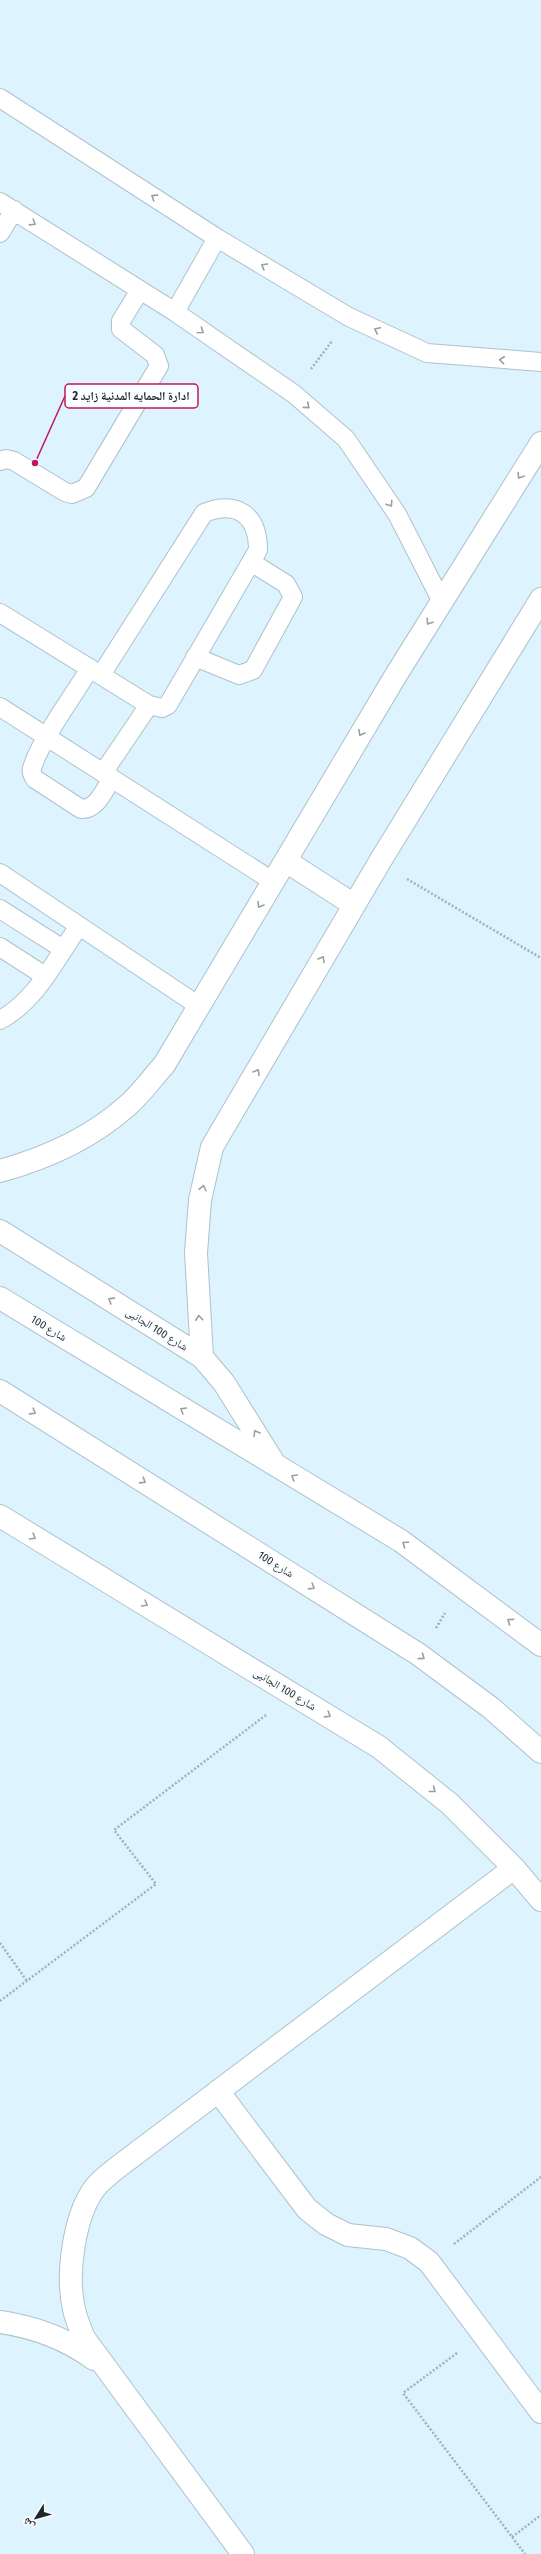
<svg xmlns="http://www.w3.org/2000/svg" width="541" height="2554" font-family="'Fira Sans Condensed','Noto Naskh Arabic',sans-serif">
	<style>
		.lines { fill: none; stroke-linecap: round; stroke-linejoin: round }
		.lane-casing { stroke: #adc2cc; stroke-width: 20 }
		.street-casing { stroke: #adc2cc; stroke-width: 24 }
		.path { stroke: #a0b2ba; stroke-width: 2.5; stroke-dasharray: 2 2; stroke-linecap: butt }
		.lane { stroke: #fff; stroke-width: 18 }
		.street { stroke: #fff; stroke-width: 22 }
		.oneway { stroke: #9a9ea0 }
		.labels { text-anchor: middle; stroke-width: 4; stroke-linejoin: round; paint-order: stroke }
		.street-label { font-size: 11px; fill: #1f272b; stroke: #f9fdff }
		.leader { fill: none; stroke: #c2185b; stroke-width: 1.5 }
		.callout-dot { fill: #c2185b; stroke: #f9fdff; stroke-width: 1.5 }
		.callout { fill: #f9fdff; stroke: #c2185b; stroke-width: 1.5 }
		.callout-label { font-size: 12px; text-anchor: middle; font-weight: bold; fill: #1f272b }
	</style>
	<rect width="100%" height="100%" fill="#ddf3fd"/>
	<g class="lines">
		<!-- lane casing -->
		<g class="lane-casing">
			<path id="lane" d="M0,98L217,238L349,317L427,353L541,362
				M0,202L175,312L294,394L346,439L397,514L442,602
				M0,233L14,210
				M175,312L217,238
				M0,461L6,459L14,461L65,492L72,494L86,488L159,366L155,355L121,329V321L140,290
				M0,613L149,705L162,708L168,705L258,550C258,515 237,500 204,513L101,675
				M195,657L239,675L253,670L293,597L286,584L251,562
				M90,668C74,695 41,739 32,768C31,772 32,775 35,779L81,809C97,810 104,790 112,778
				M0,707L274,882
				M103,773L149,705
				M0,873L199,1006
				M0,909L63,949
				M0,947L45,976
				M0,1020C36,1001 56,959 79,926"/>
		</g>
		<!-- street casing -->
		<g class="street-casing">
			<path id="street" d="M286,861L354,905
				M0,1171C47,1158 90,1139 127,1106C141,1094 152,1078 164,1065L396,675L541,443
				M0,1231L202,1357L224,1383L274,1463
				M0,1298L401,1541L541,1645
				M202,1357L196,1253L200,1200L212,1147L379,863L541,599
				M0,1391L418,1654L491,1708L541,1752
				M0,1516L379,1747L450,1804L514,1868L541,1900
				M218,2091L307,2209L326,2224L348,2235L386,2239L410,2248L429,2262L541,2412
				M0,2322C35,2327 65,2338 94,2359
				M243,2554L84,2338C80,2328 76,2319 74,2309C66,2275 74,2217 94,2189C99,2182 107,2176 114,2170L514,1868"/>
		</g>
		<!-- path -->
		<path class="path" d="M311,369L332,341
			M407,879L541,958
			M436,1628L445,1613
			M0,1943L27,1981
			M0,2001L156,1884L114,1830L266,1715
			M454,2244L541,2177
			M457,2353L403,2393L525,2554
			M512,2537L541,2515"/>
		<!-- lane -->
		<use href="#lane" class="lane"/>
		<!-- street -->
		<use href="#street" class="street"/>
	</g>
	<!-- one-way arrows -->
	<defs><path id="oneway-chevron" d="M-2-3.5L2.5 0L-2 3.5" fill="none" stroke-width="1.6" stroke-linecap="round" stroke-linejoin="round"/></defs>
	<g class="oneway">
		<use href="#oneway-chevron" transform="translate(154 197) rotate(-147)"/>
		<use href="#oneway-chevron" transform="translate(33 223) rotate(32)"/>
		<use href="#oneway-chevron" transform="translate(264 266) rotate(-149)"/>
		<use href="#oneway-chevron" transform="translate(377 330) rotate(-155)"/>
		<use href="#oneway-chevron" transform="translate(201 331) rotate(35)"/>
		<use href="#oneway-chevron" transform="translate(502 360) rotate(-174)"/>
		<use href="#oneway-chevron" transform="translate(307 406) rotate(40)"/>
		<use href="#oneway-chevron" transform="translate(520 476) rotate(122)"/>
		<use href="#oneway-chevron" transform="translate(390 504) rotate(56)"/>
		<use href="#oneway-chevron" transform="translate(429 622) rotate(123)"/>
		<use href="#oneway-chevron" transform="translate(361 733) rotate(120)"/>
		<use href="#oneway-chevron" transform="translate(260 905) rotate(121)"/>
		<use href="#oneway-chevron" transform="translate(322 959) rotate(-60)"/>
		<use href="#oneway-chevron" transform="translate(257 1072) rotate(-60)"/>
		<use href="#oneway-chevron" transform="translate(203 1188) rotate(-77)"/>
		<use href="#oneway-chevron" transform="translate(111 1300) rotate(-148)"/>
		<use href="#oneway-chevron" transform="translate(199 1318) rotate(-95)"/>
		<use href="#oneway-chevron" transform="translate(183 1410) rotate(-149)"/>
		<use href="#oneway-chevron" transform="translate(33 1412) rotate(32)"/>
		<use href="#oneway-chevron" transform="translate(256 1433) rotate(-121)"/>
		<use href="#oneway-chevron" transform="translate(294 1477) rotate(-149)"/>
		<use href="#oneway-chevron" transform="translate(143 1481) rotate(32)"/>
		<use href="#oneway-chevron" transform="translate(33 1537) rotate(31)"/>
		<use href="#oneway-chevron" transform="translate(405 1544) rotate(-145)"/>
		<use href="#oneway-chevron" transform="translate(312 1587) rotate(32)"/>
		<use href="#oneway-chevron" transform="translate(145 1604) rotate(31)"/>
		<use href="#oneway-chevron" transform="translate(510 1621) rotate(-144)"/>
		<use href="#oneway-chevron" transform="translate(422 1657) rotate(36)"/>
		<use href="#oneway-chevron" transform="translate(328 1715) rotate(32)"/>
		<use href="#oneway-chevron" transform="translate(433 1790) rotate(39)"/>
	</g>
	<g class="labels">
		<!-- street labels -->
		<g class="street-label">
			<text transform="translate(49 1328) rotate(31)" y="4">شارع 100</text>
			<text transform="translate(157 1329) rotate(32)" y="4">شارع 100 الجانبى</text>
			<text transform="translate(276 1564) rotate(32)" y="4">شارع 100</text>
			<text transform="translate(285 1689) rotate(31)" y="4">شارع 100 الجانبى</text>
		</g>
	</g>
	<!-- callouts -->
	<path class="leader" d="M35 463L65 396"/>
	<circle class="callout-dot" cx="35" cy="463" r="4"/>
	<rect class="callout" x="65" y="384" width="133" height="24" rx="4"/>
	<g class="callout-label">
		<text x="131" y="400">ادارة الحمايه المدنية زايد 2</text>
	</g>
	<!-- north arrow -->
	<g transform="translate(36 2518) rotate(233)" stroke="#f9fdff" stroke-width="3" paint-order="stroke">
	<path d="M0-3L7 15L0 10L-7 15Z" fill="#1f272b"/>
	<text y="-6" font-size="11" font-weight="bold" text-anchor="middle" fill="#1f272b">ش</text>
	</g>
</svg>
